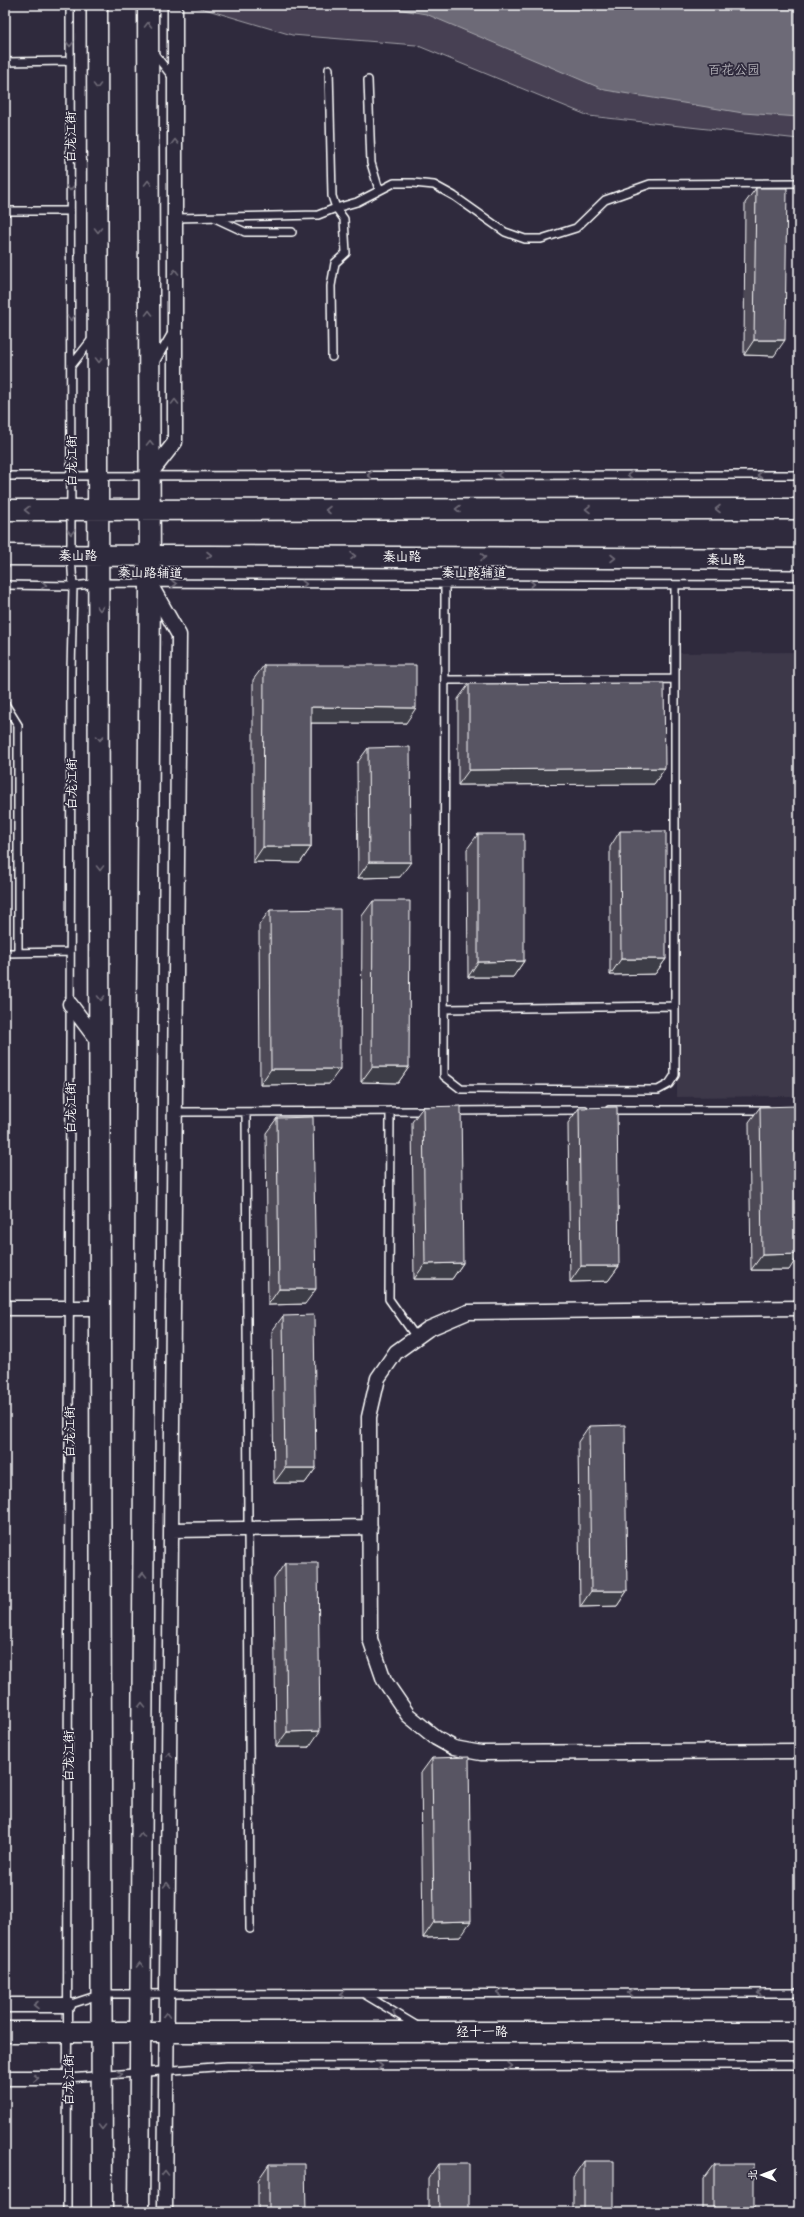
<svg xmlns="http://www.w3.org/2000/svg" width="804" height="2217" font-family="'Architects Daughter','LXGW WenKai TC',sans-serif">
	<style>
		.built { fill: #3c3749 }
		.green { fill: #464152; stroke: #a2a0a8 }
		.water { fill: #6d6a77; stroke: #a7a6ad }
		.lines { fill: none; stroke-linecap: round; stroke-linejoin: round }
		.lane-casing { stroke: #fff; stroke-width: 10 }
		.street-casing { stroke: #fff; stroke-width: 17 }
		.secondary-casing { stroke: #fff; stroke-width: 23 }
		.lane { stroke: #2f2a3d; stroke-width: 7 }
		.street { stroke: #2f2a3d; stroke-width: 14 }
		.secondary { stroke: #2f2a3d; stroke-width: 20 }
		.wall { fill: #4d4956; stroke: #fff }
		.shaded-wall { fill: #3e3c46; stroke: #fff }
		.building { fill: #595564; stroke: #fff }
		.oneway { stroke: #6d6a77 }
		.labels { text-anchor: middle; stroke-width: 3.5; stroke-linejoin: round; paint-order: stroke }
		.park-label { font-size: 13px; fill: #b5b3ba; stroke: #2f2a3d }
		.street-label { font-size: 13px; fill: #fff; stroke: #2f2a3d }
	</style>
	<rect width="100%" height="100%" fill="#2f2a3d"/>
	<filter id="ink" filterUnits="userSpaceOnUse"><feTurbulence type="fractalNoise" baseFrequency=".025" numOctaves="2"/><feDisplacementMap in="SourceGraphic" scale="8" xChannelSelector="R" yChannelSelector="G"/><feConvolveMatrix kernelMatrix="1 2 1 2 8 2 1 2 1" color-interpolation-filters="sRGB"/></filter>
	<g filter="url(#ink)">
		<!-- built -->
		<path class="built" d="M799,652V1096L677,1097L674,653Z"/>
		<!-- green -->
		<path class="green" d="M191,5H799V139L589,116L416,45L292,35Z"/>
		<!-- water -->
		<path class="water" d="M374,5H799V117L743,113L605,90L426,14Z"/>
		<g class="lines">
			<!-- lane casing -->
			<g class="lane-casing">
				<path id="lane" d="M153,52L174,79
					M5,62L70,61
					M329,69L332,196L336,208L344,219L346,253L335,263L331,286L332,357
					M368,80L371,163L379,190
					M5,211H70
					M175,218L318,215L336,208L357,202L394,183H413L434,185L454,196L505,232L525,239H541L576,228L605,200L650,184L799,183
					M215,218L245,232H292
					M154,364L172,333
					M71,366L93,338
					M5,476L799,475
					M445,584L444,1076L461,1089L658,1090L669,1084L675,1075V585
					M5,585L73,586L100,583L799,585
					M445,680L675,679
					M5,704L18,725V953
					M5,953L70,952
					M444,1009L675,1006
					M609,1110H767
					M390,1111L389,1299L416,1337
					M451,1111L585,1110
					M175,1112L429,1111
					M246,1112L250,1929
					M364,1994L419,2027
					M68,2005L102,1994L799,1993
					M68,2078L227,2066L799,2065
					M67,2212L71,671L73,586L71,555L70,5"/>
			</g>
			<!-- street casing -->
			<g class="street-casing">
				<path id="street" d="M150,474L175,442V5
					M150,584L179,635L165,2212
					M70,1004L100,1044
					M5,1308H101
					M799,1308L468,1312L428,1329L396,1352L378,1378L369,1417L370,1639L384,1680L408,1715L436,1738L454,1748L481,1753L799,1751
					M171,1530L370,1527
					M5,2005H68
					M5,2078H68"/>
			</g>
			<!-- secondary casing -->
			<g class="secondary-casing">
				<path id="secondary" d="M97,5L102,2212
					M5,510L799,509
					M5,555L799,559
					M5,2032H799
					M139,2212L150,584L148,5"/>
			</g>
			<!-- lane -->
			<use href="#lane" class="lane"/>
			<!-- street -->
			<use href="#street" class="street"/>
			<!-- secondary -->
			<use href="#secondary" class="secondary"/>
		</g>
		<!-- wall -->
		<path class="wall" d="M756,188L774,356L744,355L745,203Z
			M264,665L406,723H311V847L300,863L253,862V680Z
			M469,684L665,768L654,784L458,785V699Z
			M368,748L400,877L358,878L357,763Z
			M620,831L666,959L655,974L610,975V847Z
			M478,834L524,961L513,977H468L467,849Z
			M373,901L409,1067L398,1083L361,1082L362,916Z
			M270,910L329,1084L260,1085L259,925Z
			M423,1107L463,1263L452,1279H414L412,1122Z
			M760,1107L789,1270H751L749,1122Z
			M579,1108L619,1266L608,1281L570,1282L568,1123Z
			M277,1118L305,1304L268,1305L266,1133Z
			M283,1316L316,1468L305,1483H274L272,1331Z
			M589,1426L627,1591L617,1606L580,1607L578,1442Z
			M285,1563L309,1747H276L274,1579Z
			M432,1758L460,1937L423,1938L421,1773Z
			M584,2161L614,2212H573V2177Z
			M269,2164L306,2212H258V2180Z
			M438,2164L469,2212H428V2179Z
			M714,2164L754,2212H703V2179Z"/>
		<!-- shaded-wall -->
		<path class="shaded-wall" d="M754,340H785L774,356L744,355Z
			M311,707L416,708L406,723H301Z
			M665,768L654,784L458,785L469,770Z
			M263,847H311L300,863L253,862Z
			M369,862H411L400,877L358,878Z
			M621,959H666L655,974L610,975Z
			M524,961L513,977H468L478,962Z
			M372,1067H409L398,1083L361,1082Z
			M271,1069H340L329,1084L260,1085Z
			M799,1254L789,1270H751L762,1255Z
			M463,1263L452,1279H414L425,1264Z
			M581,1266H619L608,1281L570,1282Z
			M279,1289H316L305,1304L268,1305Z
			M285,1468H316L305,1483H274Z
			M591,1591H627L617,1606L580,1607Z
			M320,1731L309,1747H276L287,1732Z
			M471,1921L460,1937L423,1938L434,1922Z"/>
		<!-- building -->
		<path class="building" d="M756,188H787L785,340H754Z
			M264,665H416V708L311,707V847H263Z
			M664,683L665,768L469,770V684Z
			M410,747L411,862H369L368,748Z
			M620,831H666V959H621Z
			M478,834H524V961L478,962Z
			M373,901H410L409,1067H372Z
			M340,909V1069H271L270,910Z
			M461,1106L463,1263L425,1264L423,1107Z
			M797,1106L799,1254L762,1255L760,1107Z
			M617,1107L619,1266H581L579,1108Z
			M313,1117L316,1289H279L277,1118Z
			M314,1315L316,1468H285L283,1316Z
			M625,1425L627,1591H591L589,1426Z
			M285,1563H318L320,1731L287,1732Z
			M469,1757L471,1921L434,1922L432,1758Z
			M584,2161H614V2212H584Z
			M269,2164H305L306,2212H269Z
			M438,2164H469V2212H439Z
			M714,2164H754V2212H714Z"/>
		<!-- one-way arrows -->
		<defs><path id="oneway-chevron" d="M-2-3.5L2.5 0L-2 3.5" fill="none" stroke-width="1.6" stroke-linecap="round" stroke-linejoin="round"/></defs>
		<g class="oneway">
			<use href="#oneway-chevron" transform="translate(148 25) rotate(-90)"/>
			<use href="#oneway-chevron" transform="translate(70 44) rotate(90)"/>
			<use href="#oneway-chevron" transform="translate(97 86) rotate(90)"/>
			<use href="#oneway-chevron" transform="translate(175 142) rotate(-90)"/>
			<use href="#oneway-chevron" transform="translate(148 183) rotate(-90)"/>
			<use href="#oneway-chevron" transform="translate(70 188) rotate(90)"/>
			<use href="#oneway-chevron" transform="translate(98 230) rotate(90)"/>
			<use href="#oneway-chevron" transform="translate(175 272) rotate(-90)"/>
			<use href="#oneway-chevron" transform="translate(149 313) rotate(-90)"/>
			<use href="#oneway-chevron" transform="translate(71 318) rotate(90)"/>
			<use href="#oneway-chevron" transform="translate(99 360) rotate(90)"/>
			<use href="#oneway-chevron" transform="translate(175 402) rotate(-90)"/>
			<use href="#oneway-chevron" transform="translate(150 443) rotate(-90)"/>
			<use href="#oneway-chevron" transform="translate(370 475) rotate(-180)"/>
			<use href="#oneway-chevron" transform="translate(500 475) rotate(-180)"/>
			<use href="#oneway-chevron" transform="translate(630 475) rotate(-180)"/>
			<use href="#oneway-chevron" transform="translate(760 475) rotate(-180)"/>
			<use href="#oneway-chevron" transform="translate(458 509) rotate(180)"/>
			<use href="#oneway-chevron" transform="translate(588 509) rotate(180)"/>
			<use href="#oneway-chevron" transform="translate(718 509) rotate(180)"/>
			<use href="#oneway-chevron" transform="translate(27 510) rotate(180)"/>
			<use href="#oneway-chevron" transform="translate(328 510) rotate(180)"/>
			<use href="#oneway-chevron" transform="translate(71 532) rotate(90)"/>
			<use href="#oneway-chevron" transform="translate(209 555)"/>
			<use href="#oneway-chevron" transform="translate(353 556)"/>
			<use href="#oneway-chevron" transform="translate(483 557)"/>
			<use href="#oneway-chevron" transform="translate(613 558)"/>
			<use href="#oneway-chevron" transform="translate(174 584)"/>
			<use href="#oneway-chevron" transform="translate(304 584)"/>
			<use href="#oneway-chevron" transform="translate(532 584)"/>
			<use href="#oneway-chevron" transform="translate(44 585) rotate(1)"/>
			<use href="#oneway-chevron" transform="translate(100 608) rotate(90)"/>
			<use href="#oneway-chevron" transform="translate(100 738) rotate(90)"/>
			<use href="#oneway-chevron" transform="translate(100 868) rotate(90)"/>
			<use href="#oneway-chevron" transform="translate(101 998) rotate(90)"/>
			<use href="#oneway-chevron" transform="translate(143 1575) rotate(-90)"/>
			<use href="#oneway-chevron" transform="translate(142 1705) rotate(-90)"/>
			<use href="#oneway-chevron" transform="translate(169 1755) rotate(-89)"/>
			<use href="#oneway-chevron" transform="translate(141 1835) rotate(-90)"/>
			<use href="#oneway-chevron" transform="translate(167 1885) rotate(-89)"/>
			<use href="#oneway-chevron" transform="translate(140 1965) rotate(-90)"/>
			<use href="#oneway-chevron" transform="translate(500 1993) rotate(180)"/>
			<use href="#oneway-chevron" transform="translate(630 1993) rotate(180)"/>
			<use href="#oneway-chevron" transform="translate(760 1993) rotate(180)"/>
			<use href="#oneway-chevron" transform="translate(342 1994) rotate(180)"/>
			<use href="#oneway-chevron" transform="translate(36 2005) rotate(180)"/>
			<use href="#oneway-chevron" transform="translate(395 2012) rotate(-149)"/>
			<use href="#oneway-chevron" transform="translate(166 2015) rotate(-89)"/>
			<use href="#oneway-chevron" transform="translate(250 2066)"/>
			<use href="#oneway-chevron" transform="translate(380 2066)"/>
			<use href="#oneway-chevron" transform="translate(510 2066)"/>
			<use href="#oneway-chevron" transform="translate(120 2074) rotate(-4)"/>
			<use href="#oneway-chevron" transform="translate(36 2078)"/>
			<use href="#oneway-chevron" transform="translate(102 2127) rotate(90)"/>
			<use href="#oneway-chevron" transform="translate(165 2173) rotate(-90)"/>
		</g>
	</g>
	<g class="labels">
		<!-- park labels -->
		<g class="park-label">
			<text x="734" y="74">百花公园</text>
		</g>
		<!-- street labels -->
		<g class="street-label">
			<text transform="translate(70 137) rotate(-90)" y="5">白龙江街</text>
			<text transform="translate(71 461) rotate(-90)" y="5">白龙江街</text>
			<text x="78" y="560">秦山路</text>
			<text x="402" y="561">秦山路</text>
			<text x="726" y="564">秦山路</text>
			<text transform="translate(150 572) rotate(1)" y="5">秦山路辅道</text>
			<text x="474" y="577">秦山路辅道</text>
			<text transform="translate(71 784) rotate(-90)" y="5">白龙江街</text>
			<text transform="translate(70 1108) rotate(-90)" y="5">白龙江街</text>
			<text transform="translate(69 1432) rotate(-90)" y="5">白龙江街</text>
			<text transform="translate(68 1756) rotate(-90)" y="5">白龙江街</text>
			<text x="482" y="2036">经十一路</text>
			<text transform="translate(68 2080) rotate(-90)" y="5">白龙江街</text>
		</g>
	</g>
	<!-- margin -->
	<rect width="804" height="2217" fill="none" stroke="#2f2a3d" stroke-width="20"/>
	<rect x="10" y="10" width="784" height="2197" fill="none" stroke="#fff" stroke-width="1.5" filter="url(#ink)"/>
	<!-- north arrow -->
	<g transform="translate(762 2175) rotate(270)" stroke="#2f2a3d" stroke-width="3" paint-order="stroke">
	<path d="M0-3L7 15L0 10L-7 15Z" fill="#ffffff"/>
	<text y="-6" font-size="11" font-weight="bold" text-anchor="middle" fill="#ffffff">北</text>
	</g>
</svg>
